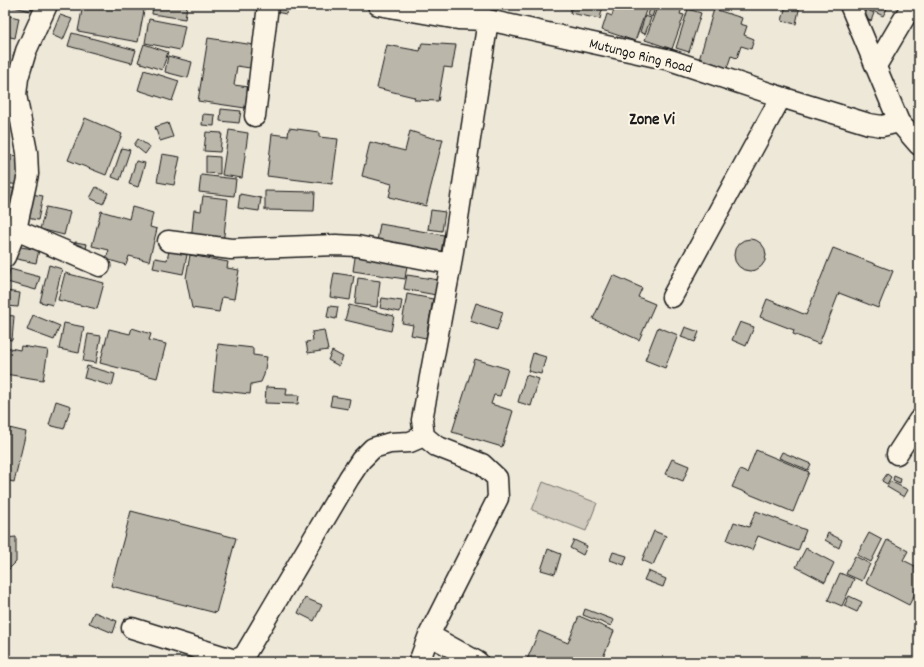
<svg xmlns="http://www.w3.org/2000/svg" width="924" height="667" font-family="Dekko,sans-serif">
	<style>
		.green { fill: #cfcabd; stroke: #76736c }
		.building { fill: #bab6aa; stroke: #1c1c1c }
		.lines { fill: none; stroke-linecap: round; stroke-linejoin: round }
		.street-casing { stroke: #1c1c1c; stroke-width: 23 }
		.street { stroke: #fcf5e5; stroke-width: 20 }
		.labels { text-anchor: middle; stroke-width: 4; stroke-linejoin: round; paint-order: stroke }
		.street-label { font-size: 15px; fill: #1c1c1c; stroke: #fcf5e5 }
		.quarter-label { font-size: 17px; font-weight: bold; fill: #1c1c1c; stroke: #fcf5e5 }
	</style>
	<rect width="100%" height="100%" fill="#eee8d9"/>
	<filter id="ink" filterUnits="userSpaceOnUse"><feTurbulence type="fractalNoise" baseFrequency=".025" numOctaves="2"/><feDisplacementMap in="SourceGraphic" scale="8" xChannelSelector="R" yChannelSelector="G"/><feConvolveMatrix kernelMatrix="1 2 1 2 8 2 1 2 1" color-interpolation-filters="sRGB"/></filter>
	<g filter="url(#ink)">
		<!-- green -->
		<path class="green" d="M543,482L597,503L586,531L532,510Z"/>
		<!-- building -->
		<path class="building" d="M5,5H32L31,11Z
			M83,5H145L138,42L78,31Z
			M153,5H187L185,19L152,14Z
			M278,5L288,6L286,14L276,12Z
			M523,5H545L544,10Z
			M554,5H568L567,8Z
			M572,5H603L600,19L570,13Z
			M615,5H648L635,41L602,30L607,14L612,16Z
			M651,5H656L652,17L648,15Z
			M658,5H683L680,14L684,15L672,49L645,40Z
			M786,5H800L796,24L782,21Z
			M871,5H889L883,16L869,9Z
			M688,9L701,13L689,52L676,48Z
			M714,9L742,18L740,24L747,26L744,35L754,39L751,49L741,46L737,58L731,56L727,68L699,60Z
			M867,10L874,13L871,21L864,18Z
			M5,15L19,18L15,38L5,36Z
			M60,15L72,19L63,40L52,35Z
			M645,16L651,18L645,34L640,32Z
			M149,19L185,26L180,50L145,43Z
			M72,33L136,50L132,63L68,46Z
			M208,38L254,45L250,68L237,66L234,85L249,87L245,108L198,101Z
			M422,43L456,45L452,68L444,67L438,101L415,100L414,97L377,88L387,45L420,51Z
			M144,44L168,52L162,70L138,62Z
			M168,56L192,62L188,78L165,72Z
			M144,70L179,81L172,101L138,90Z
			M221,109L241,111L239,123L220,121Z
			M203,114L215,115L214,126L202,125Z
			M85,118L122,134L106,175L68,160Z
			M168,123L173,137L160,141L155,127Z
			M289,128L319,132V137L338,139L332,184L267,176L272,134L288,136Z
			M229,130L248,133L242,178L222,175Z
			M410,131L432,138L443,139L426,206L389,197L392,184L362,176L370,142L405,151Z
			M206,132L222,133L220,152L204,151Z
			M5,137L10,140L5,148Z
			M138,139L150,147L145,154L134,145Z
			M122,148L130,150L120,180L112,177Z
			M162,154L180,157L174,185L157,182Z
			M11,155L23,157L19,185L5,183V160L11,161Z
			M206,156L220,157V174L206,173Z
			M136,161L145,163L138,187L129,184Z
			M201,175L236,179L234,196L199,192Z
			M5,187L17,189L15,202L5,200Z
			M96,187L108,193L103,204L90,198Z
			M265,191L315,192L314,211L265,210Z
			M31,194L43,196L38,220L26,218Z
			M240,194L261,198L259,211L238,208Z
			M203,196L228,199L223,244L191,241L194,210L201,211Z
			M46,207L70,212L64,235L40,229Z
			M132,207L153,213L150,227L157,229L149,261L129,256L126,265L106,259L109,250L92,246L101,211L129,219Z
			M431,210L445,212L442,231L428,229Z
			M5,211L10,213L5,233Z
			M380,224L444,235L440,258L376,247Z
			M734 255a16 16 0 1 1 32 0a16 16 0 1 1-32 0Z
			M75,242L87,244L85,254L73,253Z
			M15,246L39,250L36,263L12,258Z
			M833,248L893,271L878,308L839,293L819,344L793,334L794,330L760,317L767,299L806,315Z
			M169,251L187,255L183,274L153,268L155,258L167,260Z
			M356,251L408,258L405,279L353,271Z
			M190,255L228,262L227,268L239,270L234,299L222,297L219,312L192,308L186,278Z
			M49,265L62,269L53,305L40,302Z
			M10,269L40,277L36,290L7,282Z
			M65,273L104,283L97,309L58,300Z
			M334,273L354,276L350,300L330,297Z
			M407,275L439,280L436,295L404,289Z
			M613,275L642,288L638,297L655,304L639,340L593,319Z
			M358,278L380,281L377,307L355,304Z
			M5,291L20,293L18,307L5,306Z
			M407,294L433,299L426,338L411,335L413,325L402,323Z
			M382,298L402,301L400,312L380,308Z
			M476,303L503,312L497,330L470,321Z
			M349,305L394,316L391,331L345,320Z
			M329,306L338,307L336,319L327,317Z
			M5,315L14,316L12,340L5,339Z
			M33,315L60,326L54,340L27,330Z
			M740,322L754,327L746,346L732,340Z
			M64,323L84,327L79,353L59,349Z
			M658,327L678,335L665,368L645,360Z
			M685,327L699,332L695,342L681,337Z
			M132,328L151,334L149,340L166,344L157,378L100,363L109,329L130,334Z
			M324,330L328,350L308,353L306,342L313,341L312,332Z
			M88,334L101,336L96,363L83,361Z
			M218,344L253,348V355L267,357L264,375L261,382L251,384L250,394L213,390Z
			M21,346L48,350L43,380L5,374V347L20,350Z
			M332,351L343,357L339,366L328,360Z
			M533,353L546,357L541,374L528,371Z
			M475,359L508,369L500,396L494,395L491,404L513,411L502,447L452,432Z
			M87,366L115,374L112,386L84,378Z
			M526,375L539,379L531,406L518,402Z
			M266,387L287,388L286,395H299L298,404L265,403Z
			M332,396L350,399L348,409L330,406Z
			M56,401L71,406L64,429L49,425Z
			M5,427L26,432L14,482L5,480Z
			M756,450L809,472L793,512L732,487L740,470L747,473Z
			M782,452L811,464L808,470L779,458Z
			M672,459L689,466L683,481L665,474Z
			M887,474L891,477L887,484L882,481Z
			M894,476L901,479L900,483L893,480Z
			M890,481L908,490L904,497L887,487Z
			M131,511L236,538L216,613L111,586Z
			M756,511L806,530L798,551L758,536L752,550L727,540L734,522L749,527Z
			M654,531L666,536L653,565L642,560Z
			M828,533L842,540L839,548L825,540Z
			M869,533L882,540L871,562L857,555Z
			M16,537V562L5,573V538Z
			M574,540L587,546L583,555L570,548Z
			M887,540L908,551L903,560L919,568V586L909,605L866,583Z
			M806,548L834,563L825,582L796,567Z
			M548,549L561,554L555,574L541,570Z
			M613,552L627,556L624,565L610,560Z
			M855,556L870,564L862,581L846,574Z
			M648,571L666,579L663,587L644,580Z
			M840,573L854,579L842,606L828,600Z
			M849,596L862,602L857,612L844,606Z
			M305,598L322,605L314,621L298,613Z
			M585,609L614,620L611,626L583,615Z
			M94,612L117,621L113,633L89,623Z
			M579,616L614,631L601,662H526L539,631L568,643Z"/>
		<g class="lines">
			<!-- street casing -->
			<g class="street-casing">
				<path id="street" d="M378,5L458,19L488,20L670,60L781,97L869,124L882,126L899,122
					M850,5L899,122L919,145
					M876,66L912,5
					M255,116L268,5
					M16,230L100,266
					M168,241L231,249L336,245L357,246L451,264
					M5,257L16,230L28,174L27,152L16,95L18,78L26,51L47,5
					M672,297L781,97
					M897,454L919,420
					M132,628L235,660L244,656L349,478L361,460L373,448L390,443L410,442L424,436
					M419,662L429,635
					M478,662L429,635L498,498L497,478L482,464L436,446L424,436L422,420L451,264L488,20"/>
			</g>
			<!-- street -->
			<use href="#street" class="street"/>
		</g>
	</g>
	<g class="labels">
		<!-- street labels -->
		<g class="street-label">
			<text transform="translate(641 55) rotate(14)" y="5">Mutungo Ring Road</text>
		</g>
		<!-- quarter labels -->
		<g class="quarter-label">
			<text x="652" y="124">Zone Vi</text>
		</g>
	</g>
	<!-- margin -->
	<rect width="924" height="667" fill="none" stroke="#fcf5e5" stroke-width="20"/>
	<rect x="10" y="10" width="904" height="647" fill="none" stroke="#1c1c1c" stroke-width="1.5" filter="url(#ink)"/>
</svg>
